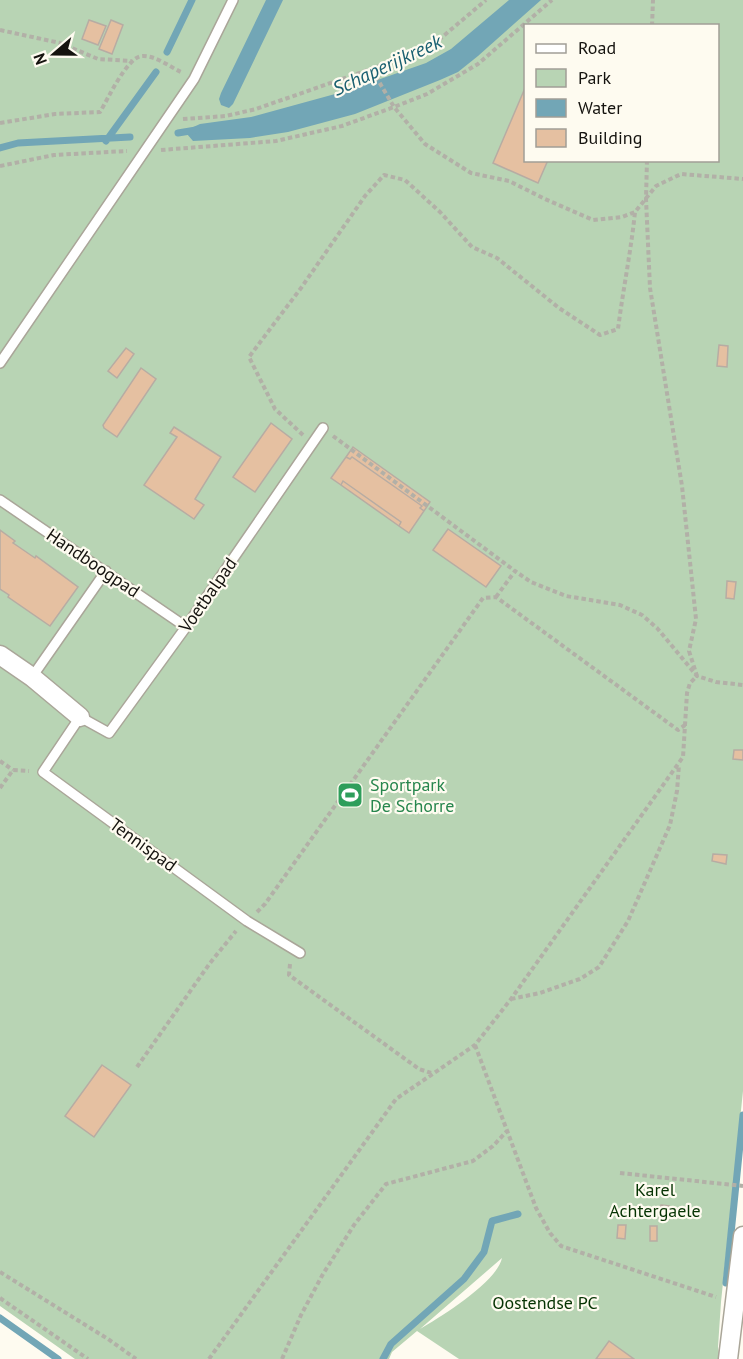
<svg xmlns="http://www.w3.org/2000/svg" width="743" height="1359" font-family="'PT Sans',sans-serif">
	<style>
		.green { fill: #b8d4b4; fill-rule: evenodd }
		.water { fill: #72a6b6 }
		.lines { fill: none; stroke-linecap: round; stroke-linejoin: round }
		.stream { stroke: #72a6b6; stroke-width: 7 }
		.building { fill: #e5c0a1; stroke: #b7aca3; stroke-width: 1.5 }
		.service-casing { stroke: #aaa699; stroke-width: 12 }
		.minor-casing { stroke: #aaa699; stroke-width: 21 }
		.path { stroke: #b2b0a7; stroke-width: 4; stroke-dasharray: 4.5 3; stroke-linecap: butt }
		.service { stroke: #fff; stroke-width: 9 }
		.minor { stroke: #fff; stroke-width: 18 }
		.labels { text-anchor: middle; stroke-width: 4.5; stroke-linejoin: round; paint-order: stroke }
		.street-label { font-size: 18px; fill: #15130f; stroke: #fefbf0 }
		.leisure-label { font-size: 18px; fill: #27864d; stroke: #fefbf0; text-anchor: start }
		.park-label { font-size: 18px; fill: #053302; stroke: #fefbf0 }
		.water-label { font-size: 20px; font-style: italic; fill: #1a6071; stroke: #fefbf0 }
	</style>
	<rect width="100%" height="100%" fill="#fefbf0"/>
	<!-- green -->
	<path class="green" d="M0,0H743V1091L721,1302L718,1347L720,1359H459L417,1331L392,1352L389,1359H75L0,1306ZM526,26H718V160H526ZM502,1258C497,1282 442,1316 420,1329Z"/>
	<!-- water -->
	<path class="water" d="M266,0H283L233,104L229,108L221,105L219,99L221,93Z
		M509,0H541L478,56L458,72L440,80L355,114L288,132L250,138L193,141L187,134L189,129L200,124L251,117L346,91L426,63L451,49Z"/>
	<g class="lines">
		<!-- stream -->
		<path class="stream" d="M167,52L192,0
			M178,133L196,130
			M106,141L156,72
			M0,148L18,143L130,137
			M726,1283L743,1115
			M0,1318L58,1359
			M383,1359L391,1344L464,1279L484,1252L492,1221L518,1214"/>
	</g>
	<!-- building -->
	<path class="building" d="M89,20L106,26L98,45L82,39Z
		M111,20L123,25L112,54L99,49Z
		M525,88L526,160H548L538,183L493,163Z
		M719,345L728,346L727,367L717,366Z
		M126,348L134,354L117,378L108,371Z
		M141,368L156,379L117,437L104,428L103,425Z
		M271,423L292,439L255,492L233,477Z
		M174,427L221,457L195,499L204,505L194,519L144,485L177,437L170,433Z
		M353,447L430,502L424,511L420,508L422,506L352,457L350,459L346,457Z
		M346,457L350,459L352,457L422,506L420,508L424,511L409,533L399,526L401,522L343,481L341,485L331,478Z
		M343,481L401,522L399,526L341,485Z
		M448,529L501,566L486,587L433,550Z
		M0,530L15,541L13,543L16,545L35,558L36,556L78,587L50,626L8,597L9,595L0,589Z
		M727,581L736,582L734,599L726,598Z
		M734,750H743V760L733,759Z
		M713,854L727,855L726,864L712,861Z
		M102,1065L131,1085L94,1137L65,1116Z
		M661,1205L669,1206L667,1220L659,1219Z
		M618,1225H626L625,1239L617,1238Z
		M650,1226H657V1241H650Z
		M609,1341L634,1359H596Z"/>
	<g class="lines">
		<!-- service casing -->
		<g class="service-casing">
			<path id="service" d="M0,363L194,79L233,0
				M0,500L186,627
				M32,677L106,571
				M300,953L247,921L43,772L80,717L109,733L186,627L323,428"/>
		</g>
		<!-- minor casing -->
		<g class="minor-casing">
			<path id="minor" d="M0,655L32,677L80,717
				M728,1359L743,1236"/>
		</g>
		<!-- path -->
		<path class="path" d="M652,26L653,0
			M0,30L60,43L98,59L131,61
			M372,70L394,107L425,144L471,173L509,181L545,199L593,220L622,217L635,212L656,186L681,174L743,179
			M183,119L226,116L256,109L428,49L486,0
			M0,123L55,114L100,112C108,99 127,57 142,56C155,55 170,67 181,72
			M161,150L276,141L342,126L394,107L427,94L478,64L552,0
			M0,166L54,155L127,151
			M303,435L275,409L249,357L301,288L365,196L384,175L405,180L440,212L472,247L497,258L559,308L600,335L618,329C623,290 631,251 635,212
			M333,436L515,571
			M496,597L515,571L531,582L566,596L620,605L642,615L657,628L697,676L716,682L743,685
			M0,761L13,770
			M0,788L13,770L29,771
			M257,912L265,904L483,598L496,597L678,730L685,725
			M290,964L289,975L419,1069L431,1073
			M511,999L540,993L580,979L599,967L628,921L670,825L677,791L679,765
			M475,1045L536,1208L550,1233L561,1246L716,1297
			M137,1067L210,963L236,931
			M620,1173L743,1186
			M0,1272L108,1339L136,1359
			M0,1298L88,1359
			M209,1359L396,1099L475,1045L511,999L683,757L687,693L690,683L697,676L689,651L696,619L682,486L650,288L646,199L647,160
			M282,1359L301,1315L323,1274L354,1225L386,1184L473,1161L493,1146L507,1131"/>
		<!-- service -->
		<use href="#service" class="service"/>
		<!-- minor -->
		<use href="#minor" class="minor"/>
	</g>
	<!-- icons -->
	<defs>
		<g id="stadium-square" transform="scale(1.35)"><rect x="-9" y="-9" width="18" height="18" rx="4" fill="#2e9e5b" stroke="#fefbf0"/><path d="M0-5a6.5 5 0 1 0 0 10a6.5 5 0 1 0 0-10ZM-3.5-1.8h7v3.6h-7Z" fill="#fff"/></g>
	</defs>
	<g fill-rule="evenodd">
		<use href="#stadium-square" x="350" y="795"/>
	</g>
	<g class="labels">
		<!-- street labels -->
		<g class="street-label">
			<text transform="translate(93 563) rotate(34)" y="6">Handboogpad</text>
			<text transform="translate(208 595) rotate(-55)" y="6">Voetbalpad</text>
			<text transform="translate(143 845) rotate(36)" y="6">Tennispad</text>
		</g>
		<!-- leisure labels -->
		<g class="leisure-label">
			<text x="370" y="791">Sportpark<tspan x="370" dy="21">De Schorre</tspan></text>
		</g>
		<!-- park labels -->
		<g class="park-label">
			<text x="655" y="1196">Karel<tspan x="655" dy="21">Achtergaele</tspan></text>
			<text x="545" y="1309">Oostendse PC</text>
		</g>
		<!-- water labels -->
		<g class="water-label">
			<text transform="translate(387 65) rotate(-25)" y="7">Schaperijkreek</text>
		</g>
	</g>
	<!-- legend -->
	<rect x="524" y="24" width="195" height="138" fill="#fefbf0" stroke="#a19e96" stroke-width="1.5"/>
	<rect x="536" y="44" width="30" height="9" fill="#ffffff" stroke="#a19e96" stroke-width="1.5"/>
	<text x="578" y="54" font-size="18" fill="#15130f">Road</text>
	<rect x="536" y="69" width="30" height="18" fill="#b8d4b4" stroke="#a19e96" stroke-width="1.5"/>
	<text x="578" y="84" font-size="18" fill="#15130f">Park</text>
	<rect x="536" y="99" width="30" height="18" fill="#72a6b6" stroke="#a19e96" stroke-width="1.5"/>
	<text x="578" y="114" font-size="18" fill="#15130f">Water</text>
	<rect x="536" y="129" width="30" height="18" fill="#e5c0a1" stroke="#a19e96" stroke-width="1.5"/>
	<text x="578" y="144" font-size="18" fill="#15130f">Building</text>
	<!-- north arrow -->
	<g transform="translate(54 54) rotate(250)" stroke="#fefbf0" stroke-width="4.5" paint-order="stroke">
	<path d="M0-4.5L10 22L0 15L-10 22Z" fill="#15130f"/>
	<text y="-9" font-size="16" font-weight="bold" text-anchor="middle" fill="#15130f">N</text>
	</g>
</svg>
